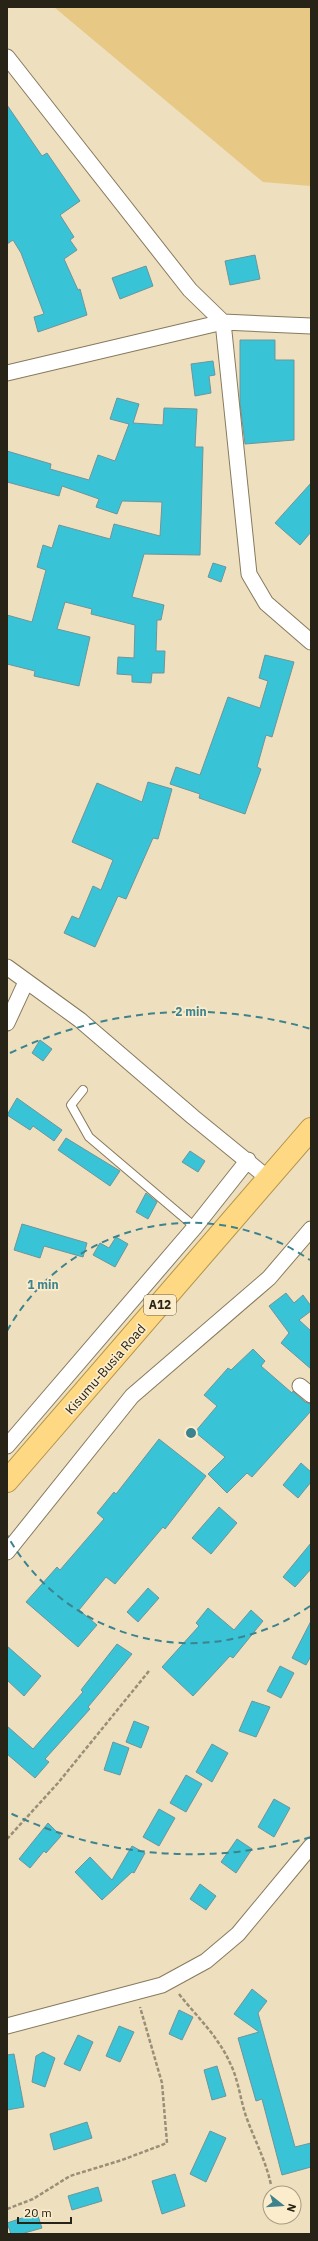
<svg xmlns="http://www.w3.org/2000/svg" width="318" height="2241" font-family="'IBM Plex Sans',sans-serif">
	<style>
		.green { fill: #e7c884 }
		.building { fill: #38c4d6; stroke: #6d959b }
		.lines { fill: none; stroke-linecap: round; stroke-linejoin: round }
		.service-casing { stroke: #877a5d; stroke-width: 10 }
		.minor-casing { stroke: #877a5d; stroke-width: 17 }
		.trunk-casing { stroke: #b29349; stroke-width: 24 }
		.path { stroke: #998f77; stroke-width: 2.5; stroke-dasharray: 4 2; stroke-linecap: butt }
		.service { stroke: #fff; stroke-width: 8 }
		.minor { stroke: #fff; stroke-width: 15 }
		.trunk { stroke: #fed883; stroke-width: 22 }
		.ring { fill: none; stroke: #3c838d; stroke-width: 2; stroke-dasharray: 7 5 }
		.labels { text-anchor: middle; stroke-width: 3.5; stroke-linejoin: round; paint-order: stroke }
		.shield { fill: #fbeccc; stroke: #675f4d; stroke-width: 1 }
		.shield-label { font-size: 12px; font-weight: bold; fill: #282317 }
		.street-label { font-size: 13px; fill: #282317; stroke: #fbeccc }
		.centre { fill: #3c838d; stroke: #fbeccc; stroke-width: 2 }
		.ring-label { font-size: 12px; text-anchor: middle; font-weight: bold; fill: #3c838d; stroke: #fbeccc; stroke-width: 3.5; stroke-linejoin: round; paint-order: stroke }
	</style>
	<rect width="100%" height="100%" fill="#eedfbf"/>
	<!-- green -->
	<path class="green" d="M54,7H311V186L263,182Z"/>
	<!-- building -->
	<path class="building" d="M7,105L42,156L47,153L80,201L60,215L74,237L70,240L77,250L64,259L78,290L80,289L87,315L38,332L34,317L44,314L21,253L13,240L7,244Z
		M255,255L260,279L230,285L225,261Z
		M146,266L153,286L120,299L112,278Z
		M240,340H275V360H294V440L245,444L240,403Z
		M213,361L215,375L209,376L211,393L195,396L191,364Z
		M117,398L139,404L133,423L163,425L164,408L197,409L195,447H203L200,555L144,554L132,597L164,605L161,620H157L156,651H165L164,673H152L151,683L132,682V675L117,674L118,657L134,658L135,625L91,614L92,609L65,602L57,629L90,637L79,686L34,676L35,671L7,664V615L32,622L46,570L37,567L43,545L52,548L59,525L110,539L114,524L160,536L162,502L122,501L117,514L96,507L99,499L62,486L59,496L7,482V451L51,464L50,469L89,480L98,455L115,461L129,424L110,419Z
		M311,483V532L300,545L275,523Z
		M213,563L226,567L221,582L208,577Z
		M265,655L294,662L272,737L266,735L257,767L261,769L245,814L199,798L200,794L170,784L176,767L200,775L228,697L260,708L268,681L259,678Z
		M148,782L172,789L158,839L153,838L126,899L118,896L95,947L64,933L72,916L79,919L93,886L101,890L113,860L72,842L97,783L142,802Z
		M40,1040L52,1049L43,1061L32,1053Z
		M17,1098L62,1130L54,1141L33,1126L30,1130L7,1115Z
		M66,1138L120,1171L110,1186L58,1150Z
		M190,1151L205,1161L198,1172L182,1162Z
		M146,1193L157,1202L148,1219L136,1212Z
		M22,1224L87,1243L83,1257L44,1246L40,1258L14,1250Z
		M116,1237L128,1244L115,1267L93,1255L100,1243L109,1248Z
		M286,1293L294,1303L303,1295L311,1306V1311L299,1320L311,1331V1369L281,1343L289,1333L269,1306Z
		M253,1349L265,1361L261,1366L292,1393L293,1391L305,1402L311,1404V1411L252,1477L247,1473L227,1493L208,1474L225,1457L195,1432L217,1406L204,1395L228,1368L231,1370Z
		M159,1439L206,1476L165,1529L163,1527L115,1584L106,1577L79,1610L97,1625L78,1647L26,1602L57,1567L60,1570L104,1519L97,1513L114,1492L116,1494Z
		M301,1463L311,1472V1482L298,1498L283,1485Z
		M219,1507L237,1523L211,1554L192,1538Z
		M311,1543V1569L295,1587L283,1577Z
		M148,1588L159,1598L138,1622L127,1612Z
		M208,1608L234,1630L251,1610L263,1621L233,1658L230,1656L193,1696L162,1667L199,1626L196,1623Z
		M311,1621V1656L306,1665L292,1658Z
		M117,1644L132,1654L88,1707L90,1709L45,1759L49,1762L35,1778L7,1754V1726L33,1749L83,1692L81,1690Z
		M7,1646L41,1676L24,1696L7,1680Z
		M280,1666L294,1673L281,1698L267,1691Z
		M252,1701L270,1707L256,1737L239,1731Z
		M134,1721L149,1727L141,1748L126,1742Z
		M113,1742L129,1748L120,1775L104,1770Z
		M212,1744L228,1753L212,1782L196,1772Z
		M186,1775L202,1784L186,1812L170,1803Z
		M274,1799L290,1808L274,1837L258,1827Z
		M159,1809L175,1818L159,1846L143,1837Z
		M48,1823L61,1836L46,1853L44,1851L30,1868L19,1859Z
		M237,1839L252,1849L236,1873L221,1862Z
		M132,1846L145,1853L134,1873L132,1872L102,1900L75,1872L90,1857L112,1880Z
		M200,1884L216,1896L206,1910L190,1899Z
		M252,1989L267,2001L258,2013L295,2147L311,2143V2167L282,2175L262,2099L256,2101L238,2038L259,2032L234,2014Z
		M179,2010L193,2017L182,2040L169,2034Z
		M119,2026L134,2032L120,2062L106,2056Z
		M78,2035L93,2042L80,2071L64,2064Z
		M43,2052L55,2058L45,2087L32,2082L36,2056Z
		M14,2054L24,2107L7,2110V2055Z
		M217,2066L226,2096L212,2100L204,2070Z
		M87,2122L92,2138L54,2150L50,2134Z
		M210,2131L226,2138L206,2182L190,2174Z
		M175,2174L185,2206L162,2214L152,2181Z
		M98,2187L102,2201L72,2210L68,2196Z
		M37,2213L42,2228L21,2234H11L7,2223Z"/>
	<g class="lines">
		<!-- service casing -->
		<g class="service-casing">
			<path id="service" d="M83,1090L71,1105L89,1137L195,1227"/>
		</g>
		<!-- minor casing -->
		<g class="minor-casing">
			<path id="minor" d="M7,57L190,290L223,322L249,574L266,603L311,642
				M7,373L223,322L311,326
				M7,967L80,1020L193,1117L269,1179
				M7,1023L26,982
				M300,1386L311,1395
				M7,1446L195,1227L248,1160
				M7,1552L132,1396L269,1278L311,1229
				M7,2026L162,1985L206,1961L238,1934L311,1846"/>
		</g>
		<!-- trunk casing -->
		<g class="trunk-casing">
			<path id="trunk" d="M7,1481L311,1129"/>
		</g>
		<!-- path -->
		<path class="path" d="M7,1839L58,1783L149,1671
			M179,1994C197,2017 218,2036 230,2063C239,2081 240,2100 247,2119C255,2141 266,2161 271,2185
			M7,2209L33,2199L70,2176L122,2160L167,2143L162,2083L140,2007"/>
		<!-- service -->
		<use href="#service" class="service"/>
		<!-- minor -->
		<use href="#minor" class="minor"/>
		<!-- trunk -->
		<use href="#trunk" class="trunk"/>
	</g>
	<!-- distance rings -->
	<g class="ring">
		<path d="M310 1606A210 210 0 0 1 7 1535M7 1331A210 210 0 0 1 310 1260"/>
		<path d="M311 1837A421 421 0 0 1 10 1813M10 1053A421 421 0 0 1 311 1029"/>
	</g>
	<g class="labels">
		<!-- shield labels -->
		<rect class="shield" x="144" y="1295" width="32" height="20" rx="3"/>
		<g class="shield-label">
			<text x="160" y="1309">A12</text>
		</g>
		<!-- street labels -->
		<g class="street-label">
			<text transform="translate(105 1369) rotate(-49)" y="5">Kisumu-Busia Road</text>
		</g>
	</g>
	<circle cx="191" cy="1433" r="6" class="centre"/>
	<g class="ring-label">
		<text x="191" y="1016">2 min</text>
		<text x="43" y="1289">1 min</text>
	</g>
	<!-- border -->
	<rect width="318" height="2241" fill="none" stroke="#282317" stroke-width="16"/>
	<!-- north arrow -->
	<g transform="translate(282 2205) rotate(107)"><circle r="19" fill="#fbeccc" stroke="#a79c84"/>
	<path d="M0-3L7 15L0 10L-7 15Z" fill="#3c838d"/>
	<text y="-6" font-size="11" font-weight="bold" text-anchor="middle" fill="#282317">N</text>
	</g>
	<!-- scale -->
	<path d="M18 2217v6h53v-6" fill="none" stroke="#282317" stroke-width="2"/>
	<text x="24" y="2217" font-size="12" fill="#282317" stroke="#fbeccc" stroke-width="3" paint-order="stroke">20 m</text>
</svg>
